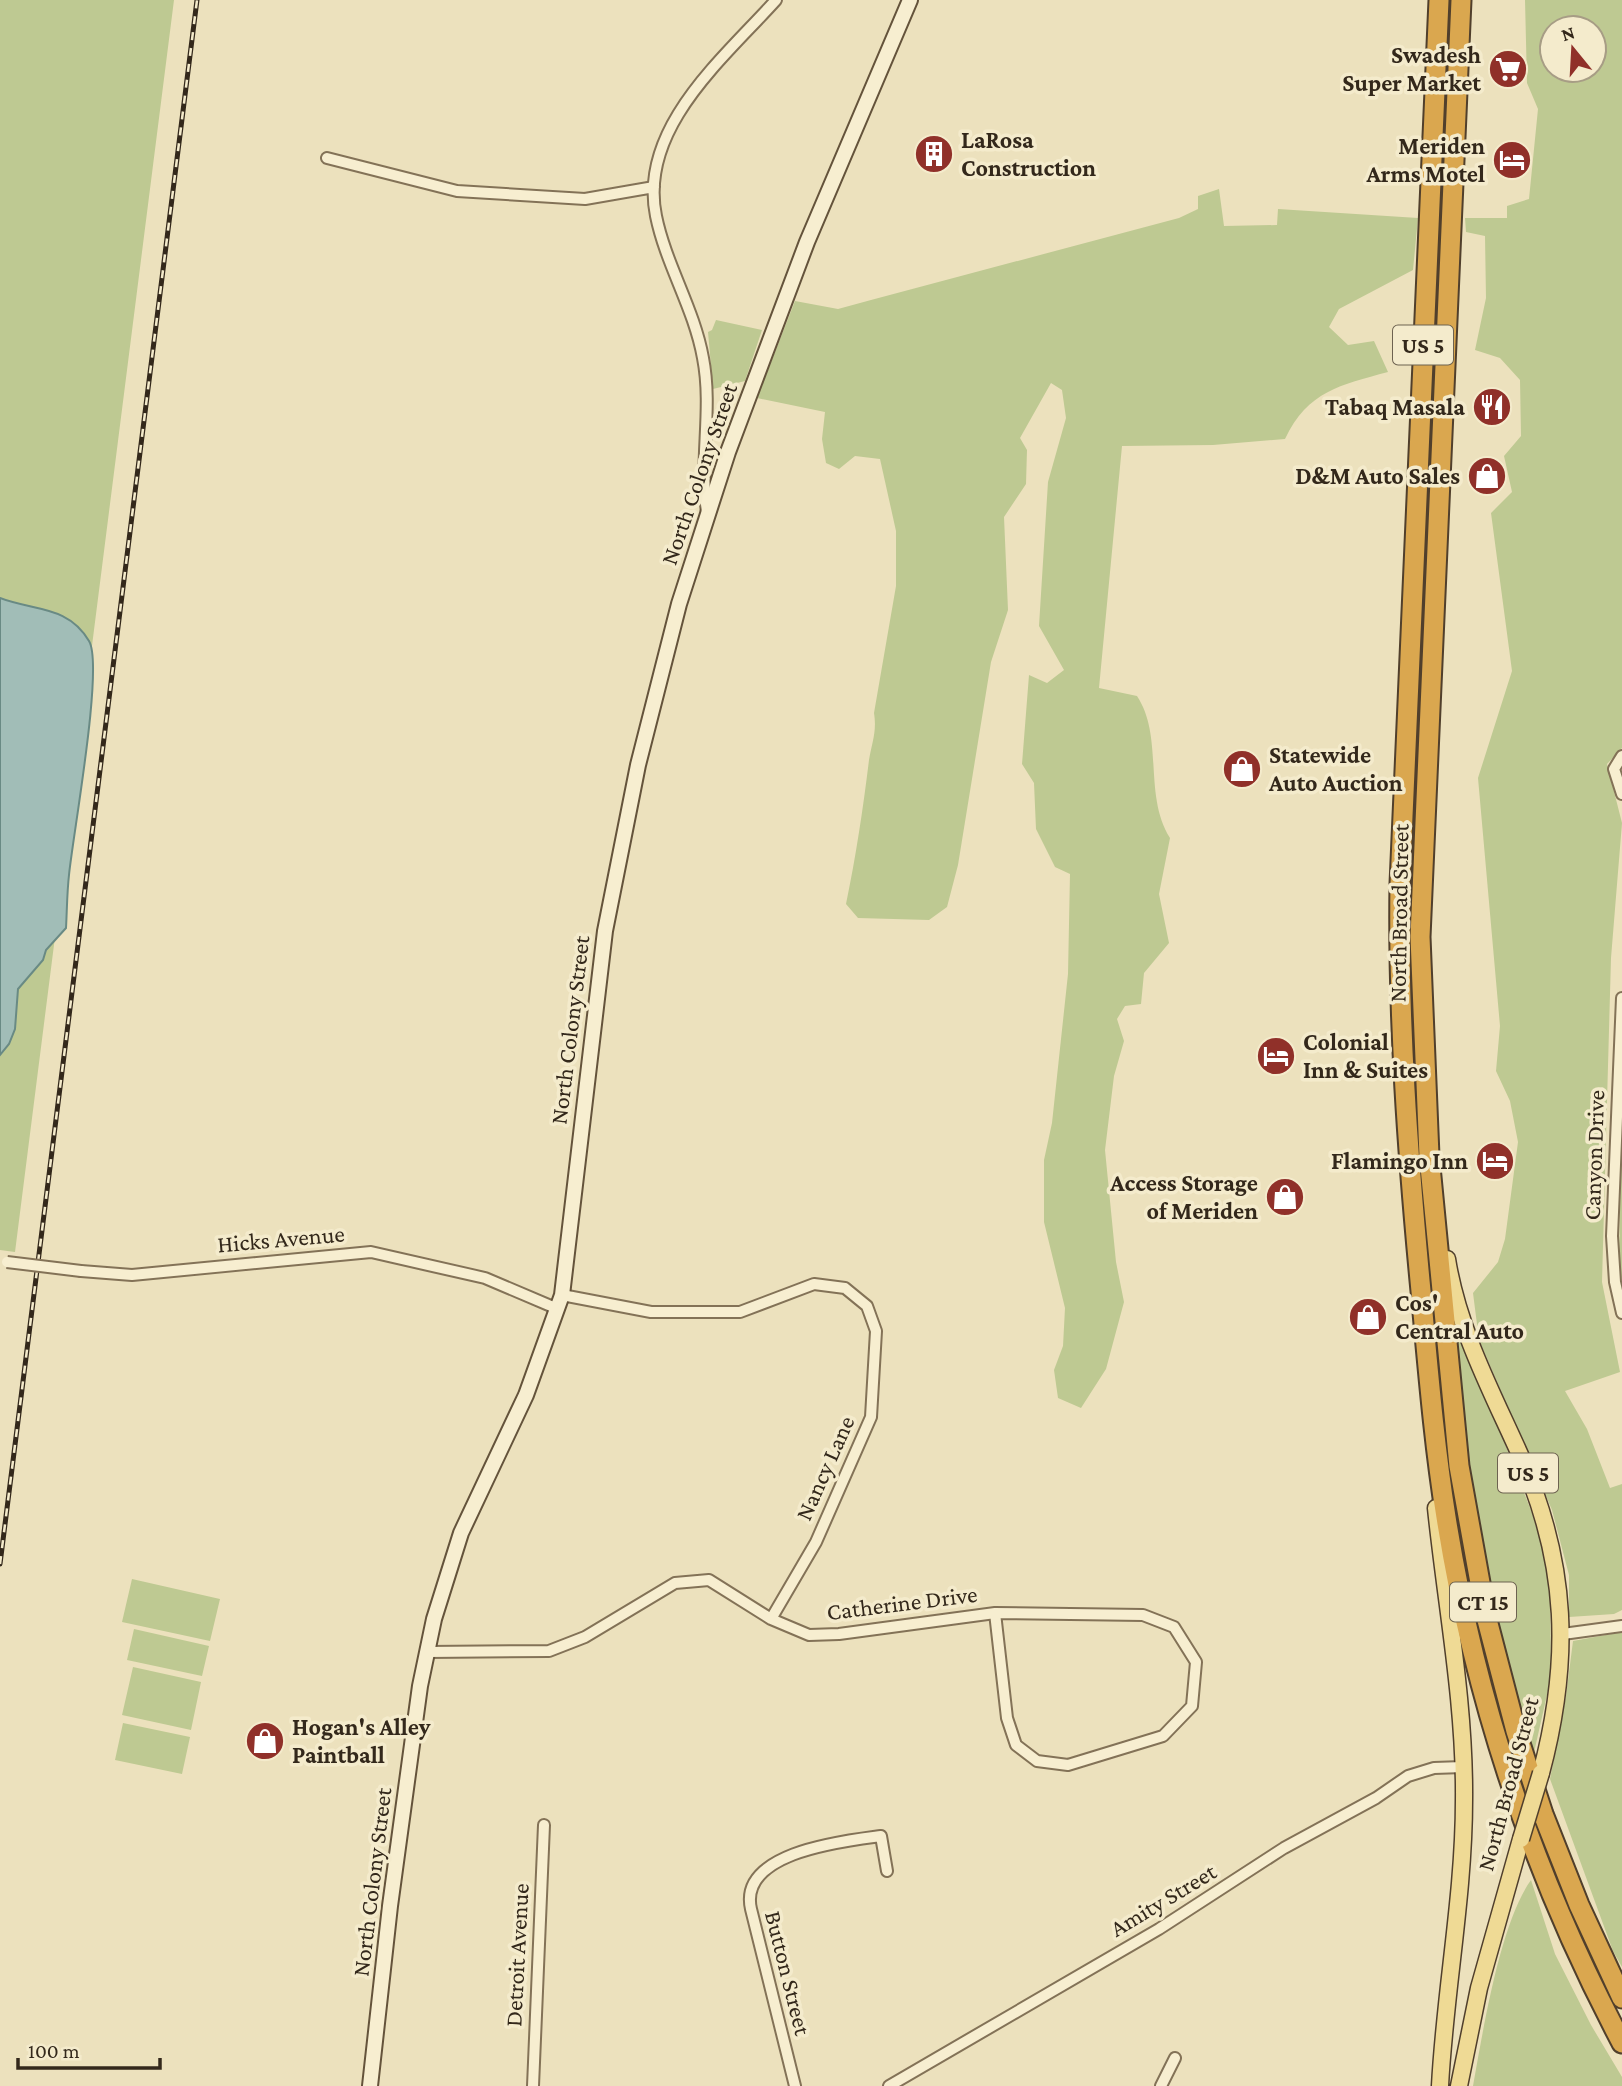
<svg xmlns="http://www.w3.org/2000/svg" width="1622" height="2086" font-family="'Crimson Pro',serif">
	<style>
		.green { fill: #bec992; fill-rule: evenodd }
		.water { fill: #a1bdb7; stroke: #698a84; stroke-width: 2 }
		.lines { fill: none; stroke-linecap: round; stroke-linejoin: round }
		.street-casing { stroke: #837257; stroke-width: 14 }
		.secondary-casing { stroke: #64533b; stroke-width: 18 }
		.primary-casing { stroke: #503f2c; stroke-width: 19 }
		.highway-casing { stroke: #503f2c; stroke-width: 23 }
		.street { stroke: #f7eed0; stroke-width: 10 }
		.secondary { stroke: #f7eed0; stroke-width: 14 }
		.primary { stroke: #efda95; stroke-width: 16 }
		.highway { stroke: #daa74f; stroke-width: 19 }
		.rail-casing { stroke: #33281b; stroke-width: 5 }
		.rail { stroke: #f4ebcc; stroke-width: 2.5; stroke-dasharray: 8; stroke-linecap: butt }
		.street-bridge-casing { stroke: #837257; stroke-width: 14; stroke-linecap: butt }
		.primary-bridge-casing { stroke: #503f2c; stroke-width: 19; stroke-linecap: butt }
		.street-bridge { stroke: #f7eed0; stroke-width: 10 }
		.primary-bridge { stroke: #efda95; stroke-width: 16 }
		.labels { text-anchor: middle; stroke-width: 7; stroke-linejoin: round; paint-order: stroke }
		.shield { fill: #f4ebcc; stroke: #6d6250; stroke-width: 2 }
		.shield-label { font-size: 23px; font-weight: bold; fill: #33281b }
		.poi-label { font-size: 24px; font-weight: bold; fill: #33281b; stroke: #f4ebcc; text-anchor: end }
		.street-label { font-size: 24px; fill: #33281b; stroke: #f4ebcc }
	</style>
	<rect width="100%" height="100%" fill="#ece1bd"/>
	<!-- green -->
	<path class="green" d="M0,0H174L15,1252L0,1250Z
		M1525,0H1622V748L1607,764L1622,823L1611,958L1602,1282L1620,1372L1565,1391L1587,1429L1610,1488L1622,1484V1610L1614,1614L1569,1617V1575L1552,1510L1479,1340L1473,1293L1498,1262L1505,1239L1518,1142L1510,1101L1496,1071L1500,1026L1478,778L1512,671L1491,513L1512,492L1504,456L1521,436L1520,380L1500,358L1475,350L1486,298L1485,236L1466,232L1465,218H1507V206L1529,199L1538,109L1527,83ZM1552,28H1594V70H1552Z
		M1219,189L1224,226L1277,225L1278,209L1418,218L1413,270L1339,309L1329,327L1348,345L1374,341L1388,372C1340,385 1308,391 1285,439L1213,445L1122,446L1099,688L1137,696C1164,737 1143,795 1170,838L1159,894L1169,943L1144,973L1141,1004L1125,1006L1117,1019L1124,1041L1114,1076L1105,1150L1116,1262L1124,1302L1106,1369L1081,1408L1058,1398L1054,1370L1063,1346L1065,1308L1044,1222V1160L1052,1123L1068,974L1070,874L1055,867L1036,829L1034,783L1022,764L1029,675L1047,683L1064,670L1039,626L1048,482L1066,418L1062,390L1051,383L1020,438L1027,450L1026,484L1004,517L1008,610L991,662L958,865L947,907L929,920L858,918L846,904C856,856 863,809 869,760C872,742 877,732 874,713L896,586V531L880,459L855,456L839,469L826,463L822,439L825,412L757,398L795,301L838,309L871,300L1179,218L1198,209V196Z
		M716,320L762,330L745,381L713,389L708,332L712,330Z
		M1622,1098V1282L1619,1266Z
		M1459,1327L1532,1513L1550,1573L1551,1677L1533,1757L1492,1613L1476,1528L1453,1330Z
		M132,1579L220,1599L210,1641L122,1622Z
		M134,1629L209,1646L202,1676L127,1660Z
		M1622,1632V1967L1613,1951L1550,1779L1566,1696L1573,1641Z
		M133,1667L201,1682L191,1730L122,1715Z
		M123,1723L190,1737L182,1774L115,1760Z
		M1531,1880L1555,1954L1591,2025L1622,2077V2086H1473C1483,2031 1500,1923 1531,1880Z"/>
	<!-- water -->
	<path class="water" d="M0,598C33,611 68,605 89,641C104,666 73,834 69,875C67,892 67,910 66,928L46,950L43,960L18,989L15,1029L9,1044L0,1055Z"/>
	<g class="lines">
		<!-- street casing -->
		<g class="street-casing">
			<path id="street" d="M327,158L457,191L585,199L654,187
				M707,512C699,461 713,409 703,358C694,308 666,265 656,216C638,128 724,58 776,0
				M1622,756L1614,769L1622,794
				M1622,998L1612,1236L1615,1282L1622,1313
				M81,1271L132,1275L371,1252L485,1278L558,1309
				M562,1295L651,1312H740L814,1284L845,1288L867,1306L876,1331L871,1417L816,1542L771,1619
				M1563,1634L1622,1626
				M427,1652L549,1651L585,1637L675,1583L709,1580L771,1619L809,1635L839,1634L995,1613L1143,1615L1174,1627L1196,1662L1192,1706L1163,1736L1068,1765L1037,1761L1016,1745L1007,1718L995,1613
				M533,2086L544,1825
				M795,2086L751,1909C738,1852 844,1841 881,1836L887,1871
				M889,2086L1159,1929L1284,1848L1376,1798L1408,1776L1434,1768L1463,1767
				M1161,2086L1175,2058"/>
		</g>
		<!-- secondary casing -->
		<g class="secondary-casing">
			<path id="secondary" d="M370,2086L390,1906L420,1686L434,1619L461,1533L526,1395L562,1295L605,931L638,765L679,604L728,452L807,242L910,0"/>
		</g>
		<!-- primary casing -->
		<g class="primary-casing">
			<path id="primary" d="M1447,1259C1458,1329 1492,1392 1521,1457C1568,1565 1571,1660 1541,1773
				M1436,1508C1446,1605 1465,1702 1464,1800C1464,1896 1445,1990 1440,2086
				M1459,2086L1479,1988L1521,1839"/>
		</g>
		<!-- highway casing -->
		<g class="highway-casing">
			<path id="highway" d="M1439,0L1400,884C1398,1020 1408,1155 1421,1291C1428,1366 1434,1442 1446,1517C1475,1701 1535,1879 1622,2043
				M1461,0L1420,937L1429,1156L1459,1466L1486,1616L1516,1731L1543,1814L1579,1905L1622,1998"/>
		</g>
		<!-- street -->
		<use href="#street" class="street"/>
		<!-- secondary -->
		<use href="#secondary" class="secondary"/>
		<!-- primary -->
		<use href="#primary" class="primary"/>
		<!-- highway -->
		<use href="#highway" class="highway"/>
		<!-- rail casing -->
		<g class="rail-casing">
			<path id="rail" d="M0,1564L197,0"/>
		</g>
		<!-- rail -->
		<use href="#rail" class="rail"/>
		<!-- street-bridge casing -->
		<g class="street-bridge-casing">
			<path id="street-bridge" d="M7,1262L81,1271"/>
		</g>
		<!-- primary-bridge casing -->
		<g class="primary-bridge-casing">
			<path id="primary-bridge" d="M1521,1839L1541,1773"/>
		</g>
		<!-- street-bridge -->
		<use href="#street-bridge" class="street-bridge"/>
		<!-- primary-bridge -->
		<use href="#primary-bridge" class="primary-bridge"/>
	</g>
	<!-- icons -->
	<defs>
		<g id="supermarket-disc" transform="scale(2.0125)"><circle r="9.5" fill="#903029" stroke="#f4ebcc"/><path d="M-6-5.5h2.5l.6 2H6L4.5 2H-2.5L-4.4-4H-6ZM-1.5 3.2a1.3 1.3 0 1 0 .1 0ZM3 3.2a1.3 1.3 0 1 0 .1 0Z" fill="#fff"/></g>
		<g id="building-disc" transform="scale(2.0125)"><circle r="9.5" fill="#903029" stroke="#f4ebcc"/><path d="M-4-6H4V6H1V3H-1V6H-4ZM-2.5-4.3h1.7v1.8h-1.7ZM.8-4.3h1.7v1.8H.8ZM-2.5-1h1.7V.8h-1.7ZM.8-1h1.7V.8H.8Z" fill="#fff"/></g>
		<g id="hotel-disc" transform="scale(2.0125)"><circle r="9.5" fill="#903029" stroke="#f4ebcc"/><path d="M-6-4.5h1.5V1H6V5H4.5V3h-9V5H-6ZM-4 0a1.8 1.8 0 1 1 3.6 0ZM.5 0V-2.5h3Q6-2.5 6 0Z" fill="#fff"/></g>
		<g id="restaurant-disc" transform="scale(2.0125)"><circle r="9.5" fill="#903029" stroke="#f4ebcc"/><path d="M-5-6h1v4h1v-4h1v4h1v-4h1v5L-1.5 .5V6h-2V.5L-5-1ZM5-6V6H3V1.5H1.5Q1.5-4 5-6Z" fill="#fff"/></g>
		<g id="shop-disc" transform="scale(2.0125)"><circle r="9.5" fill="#903029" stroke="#f4ebcc"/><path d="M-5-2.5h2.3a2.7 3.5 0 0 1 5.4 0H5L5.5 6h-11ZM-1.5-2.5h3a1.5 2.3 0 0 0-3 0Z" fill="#fff"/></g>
	</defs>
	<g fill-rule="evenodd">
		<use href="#supermarket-disc" x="1508" y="69"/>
		<use href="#building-disc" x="934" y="154"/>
		<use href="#hotel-disc" x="1512" y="160"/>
		<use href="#restaurant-disc" x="1492" y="407"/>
		<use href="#shop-disc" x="1487" y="476"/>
		<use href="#shop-disc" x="1242" y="769"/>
		<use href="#hotel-disc" x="1276" y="1056"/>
		<use href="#hotel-disc" x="1495" y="1161"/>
		<use href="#shop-disc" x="1285" y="1197"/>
		<use href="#shop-disc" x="1368" y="1317"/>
		<use href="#shop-disc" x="265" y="1741"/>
	</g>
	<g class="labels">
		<!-- shield labels -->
		<g class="shield">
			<rect x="1393" y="325.5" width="60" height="39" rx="5"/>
			<rect x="1498" y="1453.5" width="60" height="39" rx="5"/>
			<rect x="1450" y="1582.5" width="66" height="39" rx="5"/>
		</g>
		<g class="shield-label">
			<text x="1423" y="353">US 5</text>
			<text x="1528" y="1481">US 5</text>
			<text x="1483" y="1610">CT 15</text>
		</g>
		<!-- poi labels -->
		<g class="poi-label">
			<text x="1481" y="63">Swadesh<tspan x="1481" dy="28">Super Market</tspan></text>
			<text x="961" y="148" text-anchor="start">LaRosa<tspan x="961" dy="28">Construction</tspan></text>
			<text x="1485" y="154">Meriden<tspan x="1485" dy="28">Arms Motel</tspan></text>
			<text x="1465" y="415">Tabaq Masala</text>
			<text x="1460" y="484">D&amp;M Auto Sales</text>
			<text x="1269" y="763" text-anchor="start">Statewide<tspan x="1269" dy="28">Auto Auction</tspan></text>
			<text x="1303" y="1050" text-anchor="start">Colonial<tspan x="1303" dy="28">Inn &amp; Suites</tspan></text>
			<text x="1468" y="1169">Flamingo Inn</text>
			<text x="1258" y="1191">Access Storage<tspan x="1258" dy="28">of Meriden</tspan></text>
			<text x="1395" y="1311" text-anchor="start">Cos'<tspan x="1395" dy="28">Central Auto</tspan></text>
			<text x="292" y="1735" text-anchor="start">Hogan's Alley<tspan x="292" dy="28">Paintball</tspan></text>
		</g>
		<!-- street labels -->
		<g class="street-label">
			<text transform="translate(699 474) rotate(-71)" y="8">North Colony Street</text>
			<text transform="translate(1399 913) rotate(-89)" y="8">North Broad Street</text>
			<text transform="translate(570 1030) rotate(-83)" y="8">North Colony Street</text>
			<text transform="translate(1594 1155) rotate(-88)" y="8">Canyon Drive</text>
			<text transform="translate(281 1239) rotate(-5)" y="8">Hicks Avenue</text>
			<text transform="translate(825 1468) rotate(-66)" y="8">Nancy Lane</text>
			<text transform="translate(902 1603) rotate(-7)" y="8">Catherine Drive</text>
			<text transform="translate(1508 1784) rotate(-75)" y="8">North Broad Street</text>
			<text transform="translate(372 1882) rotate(-83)" y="8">North Colony Street</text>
			<text transform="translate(1163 1900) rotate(-31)" y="8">Amity Street</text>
			<text transform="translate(517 1955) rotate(-87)" y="8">Detroit Avenue</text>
			<text transform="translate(788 1973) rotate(76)" y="8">Button Street</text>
		</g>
	</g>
	<!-- north arrow -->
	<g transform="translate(1573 49) rotate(342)"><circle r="33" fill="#f4ebcc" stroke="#a79d85" stroke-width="2"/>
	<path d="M0-5L12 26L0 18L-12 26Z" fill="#903029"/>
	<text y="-10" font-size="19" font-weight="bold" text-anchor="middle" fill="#33281b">N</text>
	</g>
	<!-- scale -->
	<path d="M18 2058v10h142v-10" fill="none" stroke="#33281b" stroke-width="3.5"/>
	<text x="28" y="2058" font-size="21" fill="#33281b" stroke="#f4ebcc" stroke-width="5" paint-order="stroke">100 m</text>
</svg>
